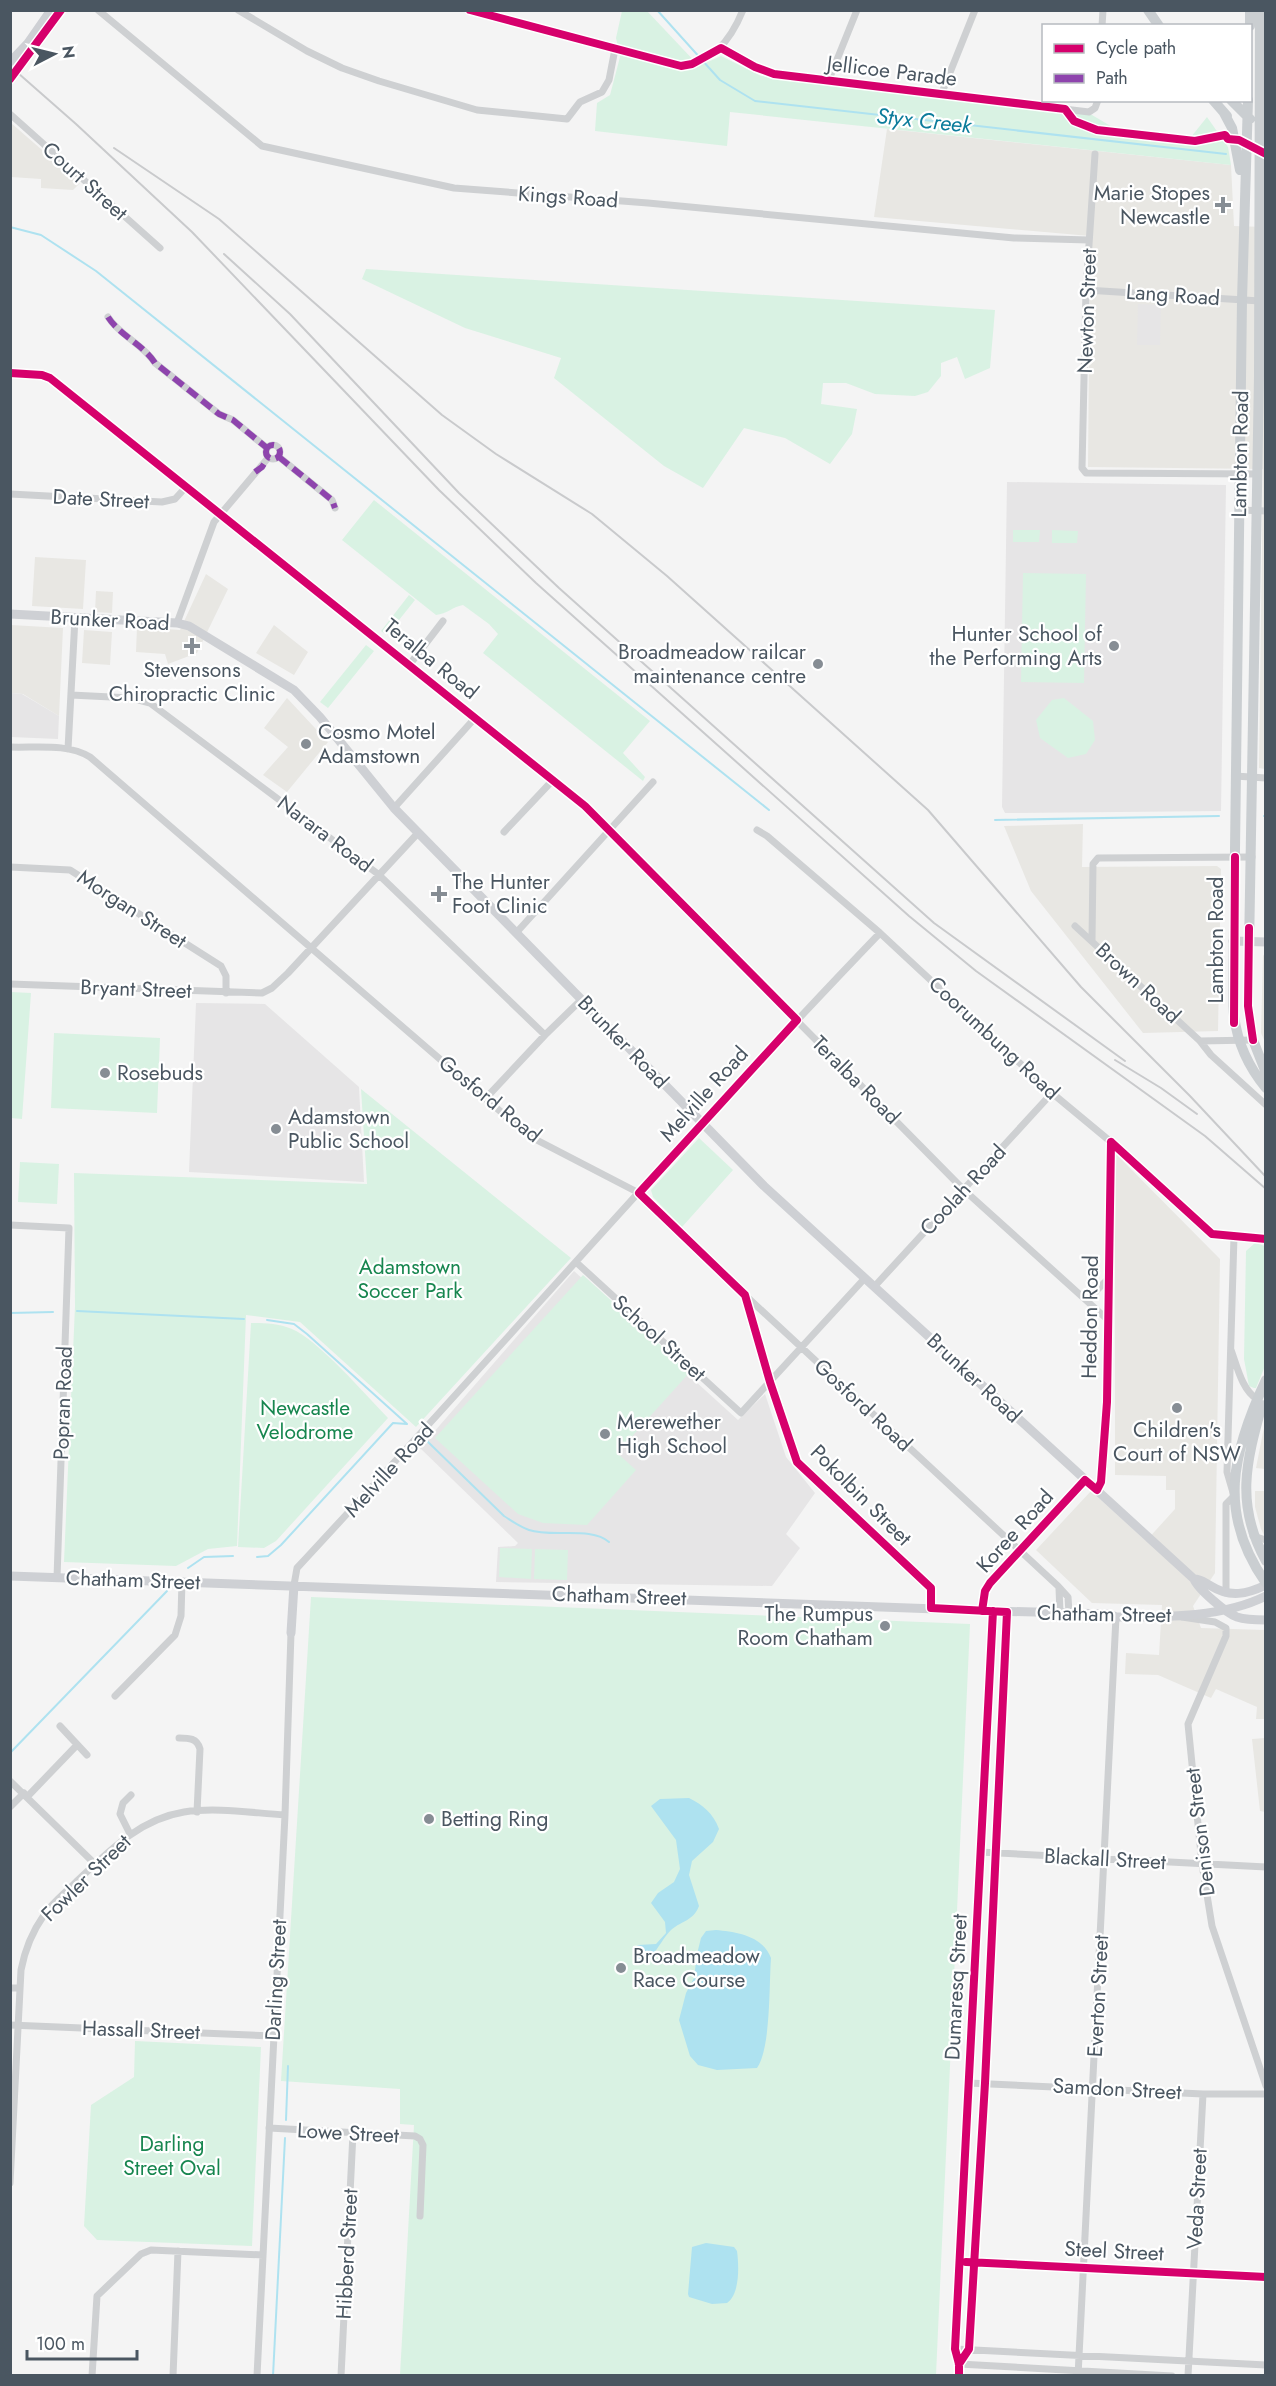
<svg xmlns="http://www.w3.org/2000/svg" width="1276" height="2386" font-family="Jost,sans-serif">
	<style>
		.commercial { fill: #e8e7e3 }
		.education { fill: #e6e5e6 }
		.green { fill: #d9f2e3 }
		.water { fill: #aee2f0 }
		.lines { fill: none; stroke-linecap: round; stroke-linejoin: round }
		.stream { stroke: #aee2f0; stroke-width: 2 }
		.street { stroke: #ced0d2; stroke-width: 7 }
		.secondary { stroke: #ced0d4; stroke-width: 9 }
		.primary { stroke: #caced1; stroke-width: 10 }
		.rail { stroke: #c9cacc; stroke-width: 2 }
		.quiet { stroke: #8e44ad; stroke-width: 6; stroke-dasharray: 12 6; stroke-linecap: butt }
		.cycleway-casing { stroke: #fff; stroke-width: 11 }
		.cycleway { stroke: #d6006c; stroke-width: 8 }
		.poi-dot { fill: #868d94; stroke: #fff; stroke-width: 2 }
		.labels { text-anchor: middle; stroke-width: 4.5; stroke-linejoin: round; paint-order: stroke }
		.street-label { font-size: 21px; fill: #4a5661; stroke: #fff }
		.poi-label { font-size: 21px; fill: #4a5661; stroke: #fff; text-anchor: start }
		.park-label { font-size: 21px; fill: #17864f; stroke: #fff }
		.water-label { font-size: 22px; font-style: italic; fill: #0c7c9b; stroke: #fff }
	</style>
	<rect width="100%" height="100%" fill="#f4f4f4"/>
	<!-- commercial -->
	<path class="commercial" d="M11,123L80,183L73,190L41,188V179L11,177Z
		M887,129L1231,165L1234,226L1265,227V769L1259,768L1263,469L1088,467L1090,236L874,217Z
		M35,557L86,560L83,609L32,606Z
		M206,574L228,589L197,653L168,664L165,654L136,652L137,627L180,630Z
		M96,591L113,592L112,613L95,612Z
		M11,625L63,628L59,716L23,694L11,693Z
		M274,625L308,652L294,675L256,653Z
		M84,630L112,632L110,665L82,663Z
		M287,698L328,742L287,792L263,775L288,747L264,728Z
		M1083,824L1082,867L1217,866L1221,869L1218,1031L1143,1033L1031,891L1004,826Z
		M1265,953H1266L1265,1042L1261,1033L1263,956Z
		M1115,1153L1220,1259L1215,1573L1193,1606L1201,1628L1265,1630V1719H1256L1257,1707L1216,1689L1211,1698L1158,1675L1125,1674L1126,1653L1159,1655L1162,1605L1092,1603L1036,1550L1091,1491L1146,1541L1175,1509V1490H1166V1476L1115,1475Z
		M1265,1426V1469L1256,1468L1263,1432Z
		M1255,1491H1265V1537L1261,1529L1255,1507Z
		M1265,1738H1266L1265,1812L1260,1811L1252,1739Z"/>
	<!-- education -->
	<path class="education" d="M1138,304L1161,305L1160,345H1137Z
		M1007,482L1226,485L1221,811L1005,813L1002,807Z
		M11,693L22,694L59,716L58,739L11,737Z
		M196,1003L265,1004L359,1087L364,1182L189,1172Z
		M574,1271L738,1420L765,1394L786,1457L815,1493L786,1534L800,1548L772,1586L496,1582L498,1547L515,1546L518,1543L420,1448Z"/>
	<!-- green -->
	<path class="green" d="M622,11H647L699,66L721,56L761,76L1092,115L1114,128L1191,137L1207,117L1228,147L1231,165L730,112L727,146L595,131L597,103L610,95L620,57L616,38Z
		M366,269L995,310L990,368L965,379L957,357L941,363V376L928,392L915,396L875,394L846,383H823L821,404L857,409L852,434L830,464L785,438L744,428L703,488L664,466L554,378L561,358L465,328L362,279Z
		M374,500L650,721L623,753L645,777L643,781L483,653L498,634L489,624L463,605C452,607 447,614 436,615L342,540Z
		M1013,530H1040L1039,542H1013Z
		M1052,530L1078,531L1077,543H1052Z
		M1023,573L1086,574L1084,683L1021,682Z
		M409,595L415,600L387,635L381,631Z
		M366,645L374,651L328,708L320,702Z
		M1064,698L1093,721L1095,740L1086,754L1068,758L1040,738L1036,720L1052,700Z
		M11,992L31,993L22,1119L11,1118Z
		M54,1033L160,1038L157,1113L51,1108Z
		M361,1089L571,1258L416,1427L300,1322L246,1315L237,1546L208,1549L176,1566L64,1562L75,1306L74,1173L367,1184Z
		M699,1138L733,1170L682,1227L653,1197L651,1190Z
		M20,1162L59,1164L57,1204L18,1202Z
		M1255,1243L1265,1246V1366L1256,1388H1254L1249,1386L1244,1359L1246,1251Z
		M583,1275L690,1372L617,1453L636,1470L587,1525L543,1523L518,1514L435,1438Z
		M251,1323C265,1323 278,1323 292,1329C318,1340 366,1395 388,1418L276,1541L264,1548L238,1547Z
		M500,1548L532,1549L531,1579L499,1577Z
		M535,1549L568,1550L567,1580L534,1579Z
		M311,1597L970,1624L936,2375H400L414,2125L400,2124V2089L281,2081Z
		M135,2041L261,2047L252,2246L97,2240L84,2226L91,2105L134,2077Z"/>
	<!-- water -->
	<path class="water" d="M689,1798C703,1805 713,1813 719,1829L713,1842L692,1861L689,1875L699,1906C693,1921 683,1920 671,1930C658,1943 657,1958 637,1962L634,1949L638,1945L656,1944L666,1933L665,1922L651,1903L658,1893L674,1882L680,1869L676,1840L651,1806L660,1799Z
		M716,1930C737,1932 763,1936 771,1958C769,1985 771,2048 757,2068L717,2070L698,2065L690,2056L679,2020L686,1993L694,1978L697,1954L701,1938L706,1931Z
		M706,2243L734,2247L737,2251C739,2266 740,2294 727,2303L712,2304L689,2297L688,2294L692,2247Z"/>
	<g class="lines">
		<!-- stream -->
		<path class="stream" d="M657,10L720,80L755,101L1226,154
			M10,227L41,235L96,271L769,810
			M1264,816H1266
			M995,820L1219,816
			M77,1311L244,1319
			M10,1313L53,1312
			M267,1320L294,1324L307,1334L407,1424
			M426,1440L504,1516C512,1521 520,1527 529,1530C552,1538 591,1526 609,1542
			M257,1557L268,1556L281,1545L393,1423L407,1424
			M188,1568L204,1557L233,1556
			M10,1753L167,1591
			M286,2120L288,2066
			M273,2376L285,2138"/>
		<!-- street -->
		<path class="street" d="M98,10L262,146L454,188L648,203L1014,238L1089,240
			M238,10L307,51L342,68L379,81L477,110L567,119L580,102L602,92L609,80L615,49
			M470,10L683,66C714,63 732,37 743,10
			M1102,26L1103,10
			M721,48L755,67L774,74L1089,112L1095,108L1098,100
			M828,82L857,10
			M941,95L975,10
			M10,114L160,248
			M1095,154L1086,290L1082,468L1086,473L1258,474
			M1086,290L1260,301
			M108,317C120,336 143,344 155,363L219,414L233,420L267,448
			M10,373L42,375L50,378L585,806L964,1190L1108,1320
			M266 452a7 7 0 1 1 14 0a7 7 0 1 1-14 0Z
			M279,457L332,500L335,508
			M10,494L162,502L175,499L186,487
			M1239,510L1266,511
			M177,623L214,522L268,458
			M410,664L443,621
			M71,695L131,698L150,703L378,874L545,1035
			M10,747C36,748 67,743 90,757L529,1136L639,1193L745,1295L1058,1586L1068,1597L1069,1613
			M68,749L75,618
			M1235,776L1266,778
			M394,808L475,718
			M757,830L767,836L880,933L1052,1093L1111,1142L1212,1234L1266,1239
			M504,832L553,780
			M10,867L70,870L221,966L226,976V993
			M1075,926L1200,1041L1211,1055L1266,1105
			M516,933L653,782
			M1092,940L1093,864L1098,858L1252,857
			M10,984L262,993L272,988L288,973L418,833
			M1200,1041L1253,1040
			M485,1099L545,1035L581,1000
			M10,1225L69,1228L57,1578
			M577,1263L741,1413L865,1278
			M874,1287L1052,1093
			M746,1298L770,1382L797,1462L931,1588V1608
			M1087,1300L1109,1278
			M1231,1350C1237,1366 1242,1390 1257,1399
			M1097,1490L1101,1482L1104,1466L1111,1142
			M1253,1536L1266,1540
			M294,1585L297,1568C493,1357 681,1140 880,933
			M1059,1588L1060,1613
			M1226,1593V1504L1234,1496L1227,1472L1234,1236
			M982,1611L985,1591L990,1583L1085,1480
			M1182,1617L1215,1622L1226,1628V1636L1188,1724L1202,1864L1212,1926L1266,2086
			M115,1696L175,1635L181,1616L182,1581
			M60,1726L87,1755
			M179,1738C189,1738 197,1738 200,1749L197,1812
			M10,1781L95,1864
			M27,1797L77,1745
			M10,1807L24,1793
			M130,1834L120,1814L123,1803L131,1795
			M980,1852L1266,1867
			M10,1988H20
			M10,2025L272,2036
			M968,2083L1203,2094H1266
			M269,2128L415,2136L420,2139L423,2145L420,2216
			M10,2183L21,1970C25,1949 32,1932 44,1915C52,1903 65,1893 75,1883C107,1853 139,1819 184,1812C217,1807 252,1813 285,1815
			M960,2261L1266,2277
			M955,2349L1266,2365
			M959,2364L969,2349L985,2083L1007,1612
			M959,2364L1172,2376
			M92,2376L97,2296L141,2254L151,2250L263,2255
			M173,2376L178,2251
			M257,2376L285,1815L291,1633
			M341,2376L353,2133
			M959,2376V2364L955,2349L993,1611
			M1078,2376L1116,1617
			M1188,2376L1203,2094"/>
		<!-- secondary -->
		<path class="secondary" d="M10,62L28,43L51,10
			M10,614L177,623L189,626L294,690L320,717L394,808L764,1186L1194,1579C1198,1589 1226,1613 1237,1617C1246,1620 1256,1620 1266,1620
			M1233,941L1266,942
			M10,1576L993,1611L1109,1614L1116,1617C1164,1617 1222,1618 1266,1596
			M1194,1579C1201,1579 1205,1583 1211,1586C1230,1598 1247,1594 1266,1585
			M291,1633L294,1585"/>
		<!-- primary -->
		<path class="primary" d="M1148,10L1159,26
			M1260,10L1259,376L1248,1006L1253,1040L1266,1073
			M1250,26V10
			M1213,100L1227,116
			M1231,100L1250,119
			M1248,100L1242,300L1233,1006C1235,1037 1246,1064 1266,1088
			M1224,113L1232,128L1240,170
			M1266,1380C1232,1452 1217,1514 1266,1583
			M1262,1405C1246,1462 1235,1505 1266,1561"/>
		<!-- rail -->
		<path class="rail" d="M10,66L76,124L192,232L439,490L536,583L909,916L976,971L1205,1136L1266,1189
			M114,148L219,219L442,415L496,454L592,514L667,576L928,810L1081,987L1190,1096L1266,1177
			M224,254L290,314L459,493L559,588L934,923L1125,1061
			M1115,1060L1161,1088L1197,1114"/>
		<!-- quiet -->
		<path class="quiet" d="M108,317C120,336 143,344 155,363L219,414L233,420L267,448
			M266 452a7 7 0 1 1 14 0a7 7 0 1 1-14 0Z
			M279,457L332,500L335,508
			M255,472L262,467L268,458"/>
		<!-- cycleway casing -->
		<g class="cycleway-casing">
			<path id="cycleway" d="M470,10L681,66L692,64L721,48L755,67L774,74L1065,109L1074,121L1097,130L1195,141L1225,135L1228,139L1239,140L1266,154
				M10,79L61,10
				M10,373L42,375L50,378L585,806L797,1020L639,1193L745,1295L770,1382L797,1462L931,1588V1608L1007,1612L985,2083L969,2349L959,2364
				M1249,928L1248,1006L1253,1040
				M1234,1023L1235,857
				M1111,1142L1212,1234L1266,1239
				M982,1611L985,1591L990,1583L1085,1480L1097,1490L1101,1482L1107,1402L1111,1142
				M966,2262L1266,2277
				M959,2376V2364L955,2349L993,1611"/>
		</g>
		<!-- cycleway -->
		<use href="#cycleway" class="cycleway"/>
	</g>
	<!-- markers -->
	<g class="poi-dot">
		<path d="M1220 196h6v6h6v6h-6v6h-6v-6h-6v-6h6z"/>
		<path d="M189 637h6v6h6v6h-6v6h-6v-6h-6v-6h6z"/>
		<circle cx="1114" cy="646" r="6"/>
		<circle cx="818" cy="664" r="6"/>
		<circle cx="306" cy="744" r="6"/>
		<path d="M436 885h6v6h6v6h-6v6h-6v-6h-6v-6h6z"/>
		<circle cx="105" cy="1073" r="6"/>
		<circle cx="276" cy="1129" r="6"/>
		<circle cx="1177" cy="1408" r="6"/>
		<circle cx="605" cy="1434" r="6"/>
		<circle cx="885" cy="1626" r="6"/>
		<circle cx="429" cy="1819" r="6"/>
		<circle cx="621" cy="1968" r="6"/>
	</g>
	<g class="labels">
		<!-- street labels -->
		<g class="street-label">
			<text transform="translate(892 71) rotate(7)" y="7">Jellicoe Parade</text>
			<text transform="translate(85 181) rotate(42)" y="7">Court Street</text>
			<text transform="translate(568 197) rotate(4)" y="7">Kings Road</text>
			<text transform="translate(1173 295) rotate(4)" y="7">Lang Road</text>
			<text transform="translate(1087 311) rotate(-88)" y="7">Newton Street</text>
			<text transform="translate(1240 454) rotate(-89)" y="7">Lambton Road</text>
			<text transform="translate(101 499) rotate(3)" y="7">Date Street</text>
			<text transform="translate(110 620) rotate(3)" y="7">Brunker Road</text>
			<text transform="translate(431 659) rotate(39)" y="7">Teralba Road</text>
			<text transform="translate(325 834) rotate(37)" y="7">Narara Road</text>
			<text transform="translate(132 909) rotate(33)" y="7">Morgan Street</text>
			<text transform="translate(1216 940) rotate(-90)" y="7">Lambton Road</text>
			<text transform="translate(1138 983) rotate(43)" y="7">Brown Road</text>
			<text transform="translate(136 989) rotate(2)" y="7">Bryant Street</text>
			<text transform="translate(994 1038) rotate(43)" y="7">Coorumbung Road</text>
			<text transform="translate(623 1042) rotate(46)" y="7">Brunker Road</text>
			<text transform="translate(856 1080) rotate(45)" y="7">Teralba Road</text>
			<text transform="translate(704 1094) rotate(-48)" y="7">Melville Road</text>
			<text transform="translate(490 1099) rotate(39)" y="7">Gosford Road</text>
			<text transform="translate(963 1190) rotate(-47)" y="7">Coolah Road</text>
			<text transform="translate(1090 1317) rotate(-89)" y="7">Heddon Road</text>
			<text transform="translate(659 1338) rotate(42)" y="7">School Street</text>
			<text transform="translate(974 1378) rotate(43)" y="7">Brunker Road</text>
			<text transform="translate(63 1403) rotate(-88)" y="7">Popran Road</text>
			<text transform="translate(863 1405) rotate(43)" y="7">Gosford Road</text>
			<text transform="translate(389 1470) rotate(-47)" y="7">Melville Road</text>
			<text transform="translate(861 1495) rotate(45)" y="7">Pokolbin Street</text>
			<text transform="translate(1015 1531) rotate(-48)" y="7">Koree Road</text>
			<text transform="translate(133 1580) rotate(2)" y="7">Chatham Street</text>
			<text transform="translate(619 1596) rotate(2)" y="7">Chatham Street</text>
			<text transform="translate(1104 1614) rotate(1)" y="7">Chatham Street</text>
			<text transform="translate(1200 1832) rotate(-97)" y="7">Denison Street</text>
			<text transform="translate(1105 1859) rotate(3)" y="7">Blackall Street</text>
			<text transform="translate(86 1878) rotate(-44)" y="7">Fowler Street</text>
			<text transform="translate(276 1980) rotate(-87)" y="7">Darling Street</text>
			<text transform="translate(956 1987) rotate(-87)" y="7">Dumaresq Street</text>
			<text transform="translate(1098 1996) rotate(-87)" y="7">Everton Street</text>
			<text transform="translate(141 2030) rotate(2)" y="7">Hassall Street</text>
			<text transform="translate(1117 2089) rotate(3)" y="7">Samdon Street</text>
			<text transform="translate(348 2133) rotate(3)" y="7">Lowe Street</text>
			<text transform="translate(1197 2199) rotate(-87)" y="7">Veda Street</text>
			<text transform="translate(1114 2251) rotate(3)" y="7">Steel Street</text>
			<text transform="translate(347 2254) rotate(-87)" y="7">Hibberd Street</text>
		</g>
		<!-- poi labels -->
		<g class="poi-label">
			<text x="1210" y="200" text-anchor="end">Marie Stopes<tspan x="1210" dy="24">Newcastle</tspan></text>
			<text x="1102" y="641" text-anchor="end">Hunter School of<tspan x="1102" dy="24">the Performing Arts</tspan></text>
			<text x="806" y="659" text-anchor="end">Broadmeadow railcar<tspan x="806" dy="24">maintenance centre</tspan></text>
			<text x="192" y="677" text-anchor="middle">Stevensons<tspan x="192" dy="24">Chiropractic Clinic</tspan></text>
			<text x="318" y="739">Cosmo Motel<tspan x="318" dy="24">Adamstown</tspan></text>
			<text x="452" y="889">The Hunter<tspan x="452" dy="24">Foot Clinic</tspan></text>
			<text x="117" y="1080">Rosebuds</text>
			<text x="288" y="1124">Adamstown<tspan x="288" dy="24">Public School</tspan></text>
			<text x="617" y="1429">Merewether<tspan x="617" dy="24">High School</tspan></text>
			<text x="1177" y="1437" text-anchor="middle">Children's<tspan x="1177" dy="24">Court of NSW</tspan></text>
			<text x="873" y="1621" text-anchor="end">The Rumpus<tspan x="873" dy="24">Room Chatham</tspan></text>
			<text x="441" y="1826">Betting Ring</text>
			<text x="633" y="1963">Broadmeadow<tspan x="633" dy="24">Race Course</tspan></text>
		</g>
		<!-- park labels -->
		<g class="park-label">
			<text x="410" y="1274">Adamstown<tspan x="410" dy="24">Soccer Park</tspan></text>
			<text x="305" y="1415">Newcastle<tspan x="305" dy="24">Velodrome</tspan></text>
			<text x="172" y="2151">Darling<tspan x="172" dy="24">Street Oval</tspan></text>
		</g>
		<!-- water labels -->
		<g class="water-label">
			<text transform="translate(924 120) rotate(6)" y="8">Styx Creek</text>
		</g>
	</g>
	<!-- border -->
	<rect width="1276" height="2386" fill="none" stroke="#4a5661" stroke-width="24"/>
	<!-- legend -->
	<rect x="1042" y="24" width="210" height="78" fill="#ffffff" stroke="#b7bbc0" stroke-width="1.5"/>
	<rect x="1054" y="44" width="30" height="9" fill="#d6006c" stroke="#b7bbc0" stroke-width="1.5"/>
	<text x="1096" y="54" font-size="18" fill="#4a5661">Cycle path</text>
	<rect x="1054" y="74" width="30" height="9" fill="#8e44ad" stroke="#b7bbc0" stroke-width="1.5"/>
	<text x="1096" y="84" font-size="18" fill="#4a5661">Path</text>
	<!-- north arrow -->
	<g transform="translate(54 54) rotate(83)" stroke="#ffffff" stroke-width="4.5" paint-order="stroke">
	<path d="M0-4.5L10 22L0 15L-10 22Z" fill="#4a5661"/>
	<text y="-9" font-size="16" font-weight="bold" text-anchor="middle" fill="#4a5661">N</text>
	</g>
	<!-- scale -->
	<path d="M27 2350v9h110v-9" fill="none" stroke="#4a5661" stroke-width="3"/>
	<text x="36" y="2350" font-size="18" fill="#4a5661" stroke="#ffffff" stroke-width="4.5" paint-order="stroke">100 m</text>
</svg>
